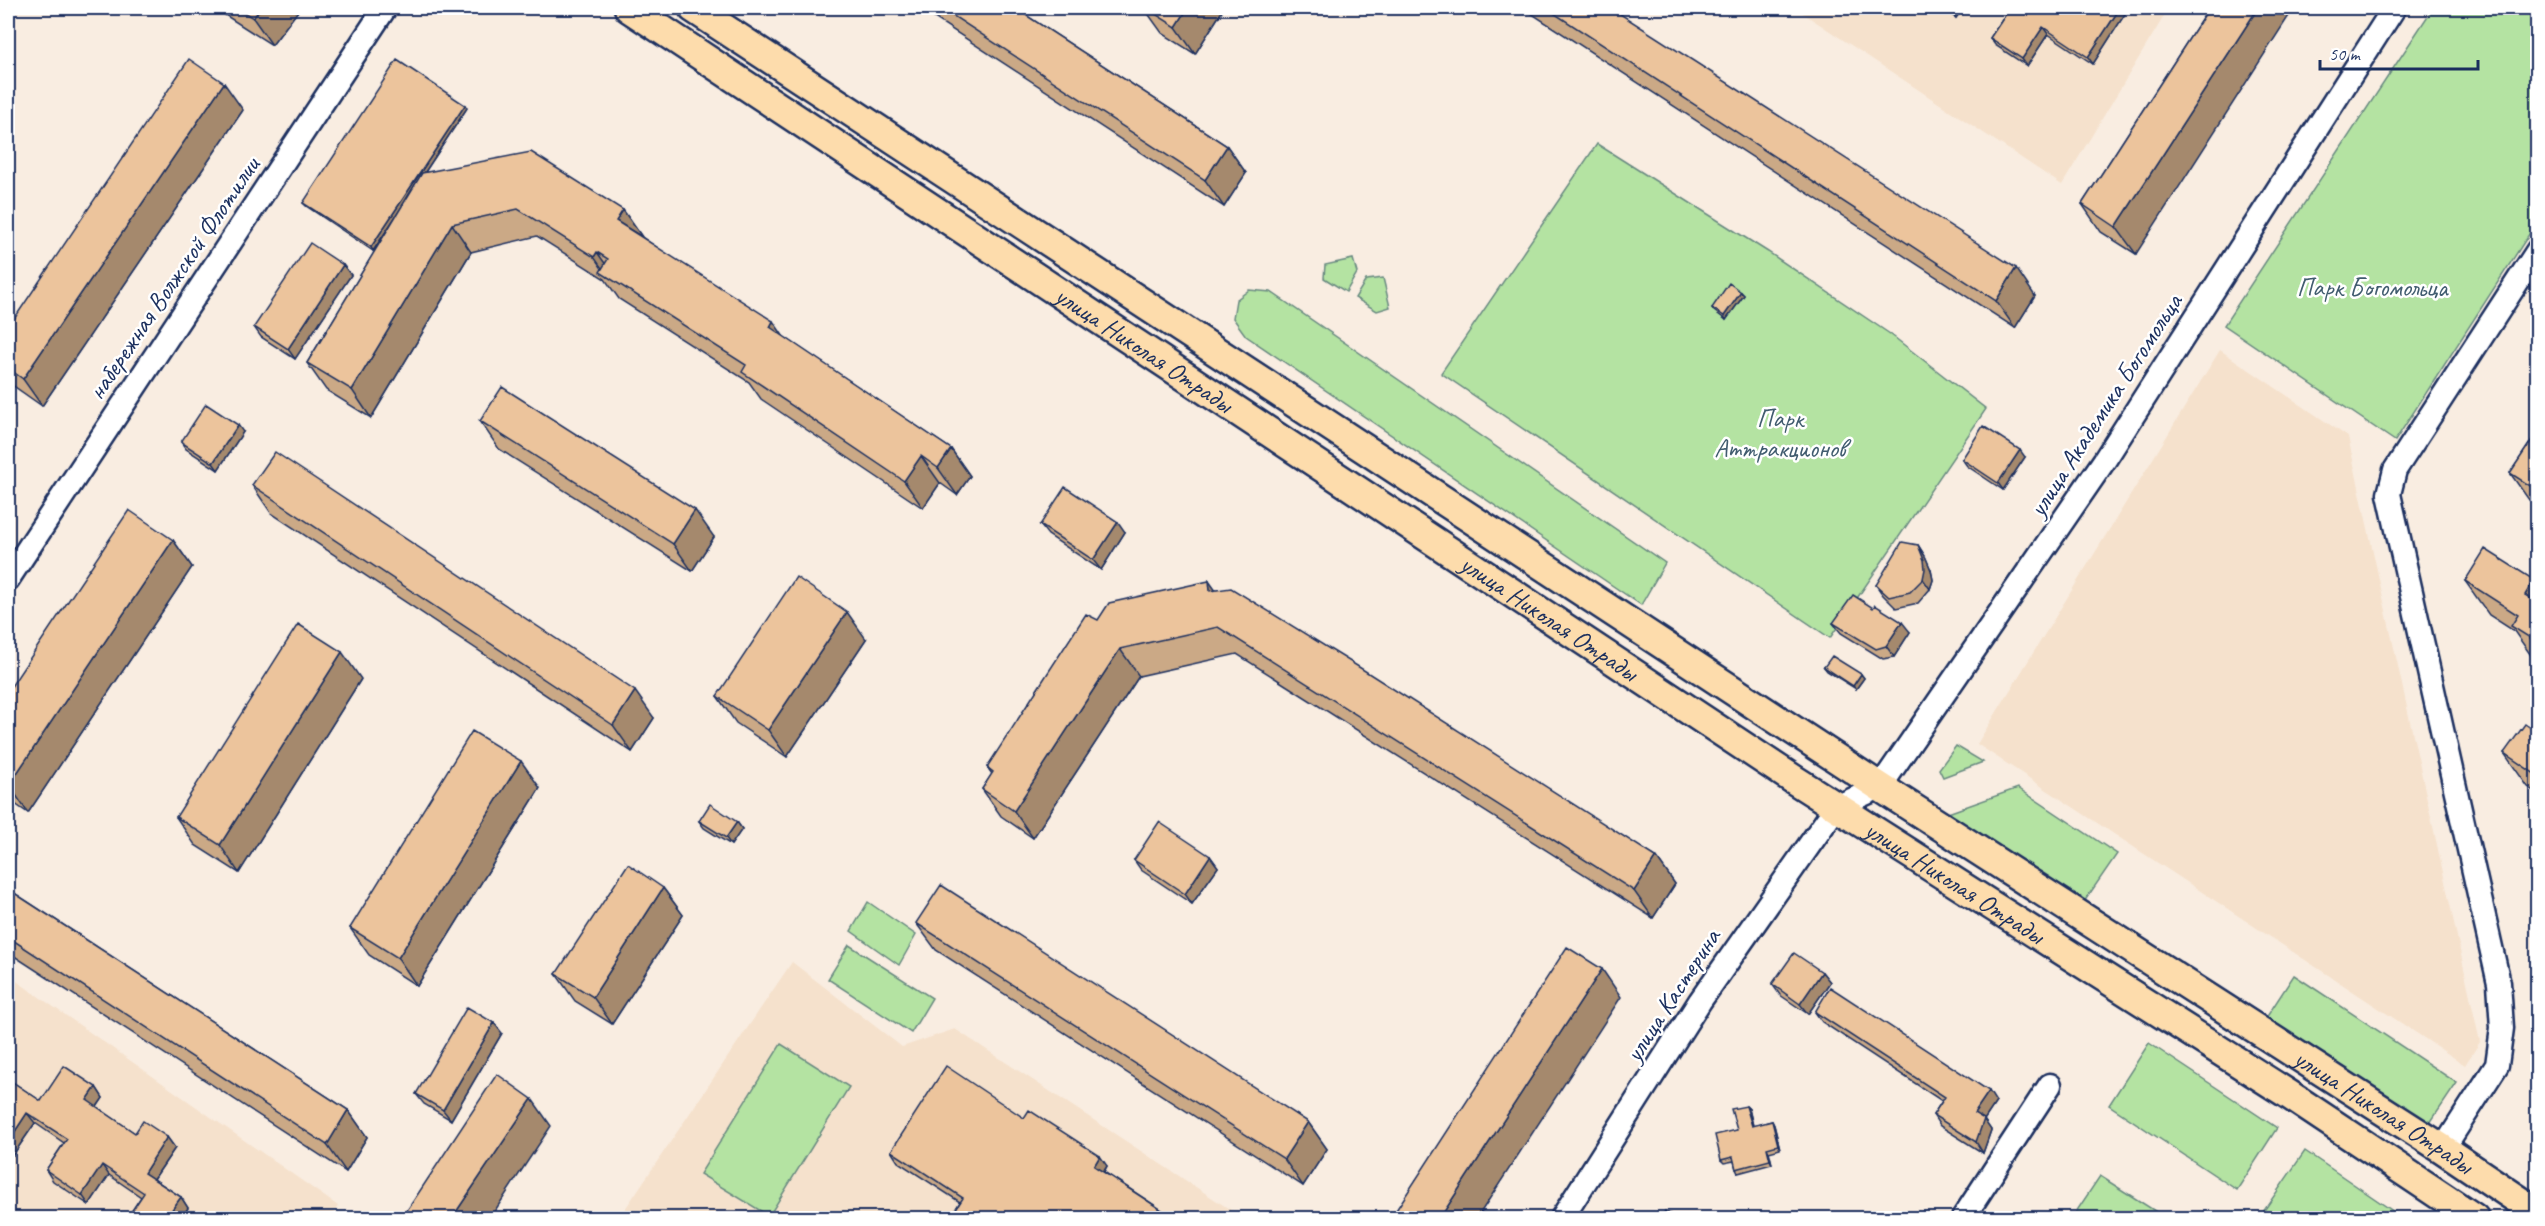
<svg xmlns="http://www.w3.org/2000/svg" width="2545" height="1226" font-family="Caveat,sans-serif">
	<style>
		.built { fill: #f5e1cc }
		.green { fill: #b4e3a2; stroke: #688980; stroke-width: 1.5 }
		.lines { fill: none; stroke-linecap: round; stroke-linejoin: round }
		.minor-casing { stroke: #1b2f5e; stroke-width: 27 }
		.major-casing { stroke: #1b2f5e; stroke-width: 33 }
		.minor { stroke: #fff; stroke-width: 22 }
		.major { stroke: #fddcac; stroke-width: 28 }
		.wall { fill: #cba986; stroke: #1b2f5e; stroke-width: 1.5 }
		.shaded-wall { fill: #a5896d; stroke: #1b2f5e; stroke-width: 1.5 }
		.building { fill: #ecc49c; stroke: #1b2f5e; stroke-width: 1.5 }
		.labels { text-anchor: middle; stroke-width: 5; stroke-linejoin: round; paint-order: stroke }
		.street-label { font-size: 26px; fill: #1b2f5e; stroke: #fff }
		.park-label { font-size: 26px; fill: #415c6f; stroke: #fff }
	</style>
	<rect width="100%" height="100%" fill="#f9ede1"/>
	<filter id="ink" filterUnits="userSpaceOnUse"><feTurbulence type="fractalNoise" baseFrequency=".0167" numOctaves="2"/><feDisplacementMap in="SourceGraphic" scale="12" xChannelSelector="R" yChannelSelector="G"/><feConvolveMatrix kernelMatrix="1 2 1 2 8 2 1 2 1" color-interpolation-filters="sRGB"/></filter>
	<g filter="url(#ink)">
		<!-- built -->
		<path class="built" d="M1795,8H2169L2062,185Z
			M2220,350L2348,437L2480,1042L2465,1065L1977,744Z
			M792,962L902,1047L955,1029L1243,1218H619Z
			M8,975L338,1206L331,1218H22L8,1209Z"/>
		<!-- green -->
		<path class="green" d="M2433,8H2537V222L2395,441L2224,325Z
			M1597,144L1768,252L1890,334L1986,409L1830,638L1441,373Z
			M1353,259L1357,273L1346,292L1324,278L1325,265Z
			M1383,278L1390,307L1377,311L1355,298L1366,280Z
			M1249,290L1271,292L1665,563L1641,605L1246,336L1233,318L1236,300Z
			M1956,746L1983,762L1943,777L1939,769Z
			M2018,788L2117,854L2084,902L1948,813Z
			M868,902L916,935L899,965L851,931Z
			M849,945L932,998L911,1033L828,979Z
			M2294,975L2457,1083L2428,1126L2266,1018Z
			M2149,1043L2277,1128L2237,1190L2109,1105Z
			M781,1044L849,1087L769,1216L700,1174Z
			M2305,1151L2403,1218H2273L2263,1212Z
			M2100,1176L2166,1218H2072Z"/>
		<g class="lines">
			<!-- minor casing -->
			<g class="minor-casing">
				<path id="minor" d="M8,579L385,8
					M2443,1149L2497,1065L2502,1028L2499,983L2389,494L2395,470L2538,250
					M1562,1218L1700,1001L1836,807L1880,787L2104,461L2394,8
					M1963,1218L2050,1085"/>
			</g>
			<!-- major casing -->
			<g class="major-casing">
				<g id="major">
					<path id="s1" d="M629,8L1793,779L2288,1094L2474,1218"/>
					<path id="s2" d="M693,8L1880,787L2443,1149L2538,1213"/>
				</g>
			</g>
			<!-- minor -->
			<use href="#minor" class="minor"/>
			<!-- major -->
			<use href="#major" class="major"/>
		</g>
		<!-- wall -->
		<path class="wall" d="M214,8H296L298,11L272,45Z
			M919,8H1015L1227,146L1246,173L1224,207Z
			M1144,8H1224L1195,54L1162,33Z
			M1523,8H1611L2035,296L2015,328Z
			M1941,8H1963L1956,18Z
			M2007,8H2061L2069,13L2125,14L2093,64L2048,34L2027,66L1995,45L1990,38L2009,9Z
			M2209,8L2136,254L2101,232L2082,204Z
			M467,108L425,172L623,210L642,237L784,337L951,449L970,476L957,495L940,483L923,508L761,399L749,382L619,299L605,279L537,236L471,252L371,418L326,390L307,363L395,218L373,251L306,206L303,203Z
			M243,110L42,406L8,382V328Z
			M343,265L351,275L295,359L261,337L254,327Z
			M1741,292L1744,295L1726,320L1714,311L1712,308Z
			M480,421L714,537L692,571L499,449Z
			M2538,431V506L2529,500L2510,473Z
			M243,432L218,470L186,449L181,442Z
			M2025,457L2003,490L1967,466L1962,459Z
			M252,485L654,718L632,752L271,513Z
			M1040,525L1125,532L1101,570L1048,535Z
			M173,540L192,567L28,813L8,799V691Z
			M1918,545L1925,556L1931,570L1933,580L1930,589L1918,603L1896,608L1883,595L1876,585Z
			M2534,580L2538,584V662L2535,661L2514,631L2489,615L2465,581Z
			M1216,590L1656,857L1675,884L1653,918L1237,654L1139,676L1033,838L1001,816L982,789L992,774L987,767L1098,620Z
			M1873,608L1910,632L1894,657L1883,659L1841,633L1833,623Z
			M866,639L787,757L736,723L717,696Z
			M1824,667L1861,674L1864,678L1856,689L1827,671Z
			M361,679L239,873L195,845L176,817Z
			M2538,733V793L2528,787L2504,753Z
			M540,788L417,986L369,955L350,928Z
			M699,821L737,822L742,829L731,845L704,828Z
			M1210,856L1218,867L1192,904L1141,870L1134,860Z
			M663,888L683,915L612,1024L575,1001L556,974Z
			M8,889L348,1110L367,1137L346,1172L8,952Z
			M916,923L1308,1122L1327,1149L1303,1186L936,950Z
			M1822,972L1830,982L1808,1014L1780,995L1772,984Z
			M1815,1012L1996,1102L1984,1120L1991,1130L1983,1153L1940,1126L1933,1115L1942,1101L1822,1022Z
			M502,1033L451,1120L424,1104L416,1094Z
			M8,1079L41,1101L96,1087L103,1098L97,1107L135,1133L167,1137L175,1148L154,1179L181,1197L188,1208L181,1218H127L141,1197L109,1175L89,1205L53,1181L46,1170L64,1143L35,1123L13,1155L8,1151Z
			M1746,1106L1749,1109L1753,1126L1772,1121L1774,1125L1780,1149L1769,1152L1772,1164L1738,1173L1736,1169L1734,1161L1724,1163L1721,1160L1737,1130Z
			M1024,1118L1107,1166L1104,1172L1174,1218H950L960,1202L898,1162L891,1151Z"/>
		<!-- shaded-wall -->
		<path class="shaded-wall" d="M261,8H296L298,11L272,45L253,18Z
			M1188,8H1224L1195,54L1176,27Z
			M1954,8H1963L1956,18L1952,11Z
			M2120,8H2121L2125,14L2093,64L2088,57Z
			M2258,8H2294L2136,254L2116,227Z
			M2043,27L2048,34L2027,66L2022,59Z
			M224,83L243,110L42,406L23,379Z
			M465,105L467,108L373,251L371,247Z
			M1227,146L1246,173L1224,207L1205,180Z
			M623,210L642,237L616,221Z
			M452,224L471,252L371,418L352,390Z
			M597,252L616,279L608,277L594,257Z
			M343,265L351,275L295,359L288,349Z
			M2016,268L2035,296L2015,328L1996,301Z
			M1741,292L1744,295L1726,320L1724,316Z
			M773,321L792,349L770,327Z
			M238,425L243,432L218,470L213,463Z
			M951,449L970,476L957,495L938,468Z
			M2020,450L2025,457L2003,490L1998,483Z
			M921,456L940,483L923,508L904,481Z
			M695,510L714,537L692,571L673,544Z
			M1118,522L1125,532L1101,570L1093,560Z
			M173,540L192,567L28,813L9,785Z
			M1918,545L1925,556L1931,570L1933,580L1930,589L1923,579Z
			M2534,580L2538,584V613L2525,595Z
			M1209,581L1228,608L1210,591Z
			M847,612L866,639L787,757L768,730Z
			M1902,622L1910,632L1894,657L1886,646Z
			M1120,649L1139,676L1033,838L1014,811Z
			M342,652L361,679L239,873L220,845Z
			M1861,674L1864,678L1856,689L1853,686Z
			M635,691L654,718L632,752L613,725Z
			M521,761L540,788L417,986L398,958Z
			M737,822L742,829L731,845L726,838Z
			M1210,856L1218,867L1192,904L1185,894Z
			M1656,857L1675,884L1653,918L1634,891Z
			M663,888L683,915L612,1024L593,997Z
			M1602,969L1621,997L1477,1218H1440Z
			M1822,972L1830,982L1808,1014L1800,1004Z
			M494,1023L502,1033L451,1120L443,1110Z
			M96,1087L103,1098L94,1111L87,1100Z
			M1989,1091L1996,1102L1984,1120L1991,1130L1983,1153L1976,1142L1974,1113Z
			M532,1099L551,1126L490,1218H452Z
			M1746,1106L1749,1109L1754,1130L1752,1126Z
			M348,1110L367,1137L346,1172L327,1145Z
			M27,1113L35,1123L13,1155L8,1146V1142Z
			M1772,1121L1774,1125L1780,1149L1778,1145Z
			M1308,1122L1327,1149L1303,1186L1284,1159Z
			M167,1137L175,1148L151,1183L144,1173Z
			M1767,1148L1769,1152L1772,1164L1770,1160Z
			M1100,1156L1107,1166L1101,1176L1094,1166Z
			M102,1165L109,1175L89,1205L82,1195Z
			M181,1197L188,1208L181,1218H166Z"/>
		<!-- building -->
		<path class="building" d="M237,8H261L253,18Z
			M941,8H1015L1227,146L1205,180Z
			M1146,8H1188L1176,27Z
			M1546,8H1611L2016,268L1996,301Z
			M2010,8H2061L2069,13L2072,8H2120L2088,57L2043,27L2022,59L1990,38Z
			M2209,8H2258L2116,227L2082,204Z
			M189,59L224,83L23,379L8,368V328Z
			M397,60L465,105L371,247L303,203Z
			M531,152L623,210L616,221L773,321L770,327L951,449L938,468L921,456L904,481L742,372L746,365L600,272L608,259L597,252L594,257L518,209L452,224L352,390L307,363L422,173Z
			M310,243L343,265L288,349L254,327Z
			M1729,283L1741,292L1724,316L1712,308Z
			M502,387L695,510L673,544L480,421Z
			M206,404L238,425L213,463L181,442Z
			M1983,426L2020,450L1998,483L1962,459Z
			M2538,431V491L2510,473Z
			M275,452L635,691L613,725L252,485Z
			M1065,487L1118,522L1093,560L1040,525Z
			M129,510L173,540L9,785H8V691Z
			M1902,542L1918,545L1924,560L1925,569L1923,579L1910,592L1889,597L1876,585Z
			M2485,549L2534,580L2525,595L2538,603V643L2511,626L2518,615L2465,581Z
			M796,577L847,612L768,730L717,696Z
			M1209,581L1210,591L1231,588L1362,669L1656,857L1634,891L1218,627L1120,649L1014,811L982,789L993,772L987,767L1086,614L1098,620L1109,603Z
			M1853,595L1873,608L1875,605L1902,622L1886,646L1876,649L1833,623Z
			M298,624L342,652L220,845L176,817Z
			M1832,656L1861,674L1853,686L1824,667Z
			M2525,724L2538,733V776L2504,753Z
			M472,731L521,761L398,958L350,928Z
			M710,804L737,822L726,838L699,821Z
			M1159,822L1210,856L1185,894L1134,860Z
			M628,864L663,888L593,997L556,974Z
			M941,885L1308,1122L1284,1159L916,923Z
			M8,889L348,1110L327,1145L8,937Z
			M1567,947L1602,969L1440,1218H1391Z
			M1794,953L1822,972L1800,1004L1772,984Z
			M1830,987L1989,1091L1974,1113L1984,1119L1976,1142L1933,1115L1945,1097L1815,1012Z
			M467,1007L494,1023L443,1110L416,1094Z
			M64,1066L96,1087L87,1100L135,1133L143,1121L167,1137L144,1173L181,1197L166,1218H127L144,1193L102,1165L82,1195L46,1170L67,1139L27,1113L8,1142V1079L41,1101Z
			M946,1066L1024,1118L1029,1110L1100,1156L1094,1166L1174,1218H1090L1088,1217V1218H950L963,1198L891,1151Z
			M497,1074L532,1099L452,1218H402Z
			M1746,1106L1752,1126L1772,1121L1778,1145L1767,1148L1770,1160L1736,1169L1733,1157L1721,1160L1715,1135L1737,1130L1731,1109Z
			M1665,1211L1676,1218H1660Z"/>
	</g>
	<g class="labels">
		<!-- street labels -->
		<g class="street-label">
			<text transform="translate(173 278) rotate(-56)" y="9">набережная Волжской Флотилии</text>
			<text dy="9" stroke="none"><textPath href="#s1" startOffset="618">улица Николая Отрады</textPath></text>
			<text transform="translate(2105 405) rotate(-57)" y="9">улица Академика Богомольца</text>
			<text dy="9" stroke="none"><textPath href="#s1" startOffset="1104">улица Николая Отрады</textPath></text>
			<text dy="9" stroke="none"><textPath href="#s1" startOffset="1588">улица Николая Отрады</textPath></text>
			<text transform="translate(1672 995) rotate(-57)" y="9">улица Кастерина</text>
			<text dy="9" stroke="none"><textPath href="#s2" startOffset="2019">улица Николая Отрады</textPath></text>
		</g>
		<!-- park labels -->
		<g class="park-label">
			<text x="2372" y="296">Парк Богомольца</text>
			<text x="1780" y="427">Парк<tspan x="1780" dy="30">Аттракционов</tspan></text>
		</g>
	</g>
	<!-- margin -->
	<rect width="2545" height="1226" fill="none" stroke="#fff" stroke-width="30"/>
	<rect x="15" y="15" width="2515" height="1196" fill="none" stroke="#1b2f5e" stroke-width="2" filter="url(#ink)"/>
	<!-- scale -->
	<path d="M2320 60v9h158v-9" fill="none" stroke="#1b2f5e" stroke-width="3"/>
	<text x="2329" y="60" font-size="18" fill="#1b2f5e" stroke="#ffffff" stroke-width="4.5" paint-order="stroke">50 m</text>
</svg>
